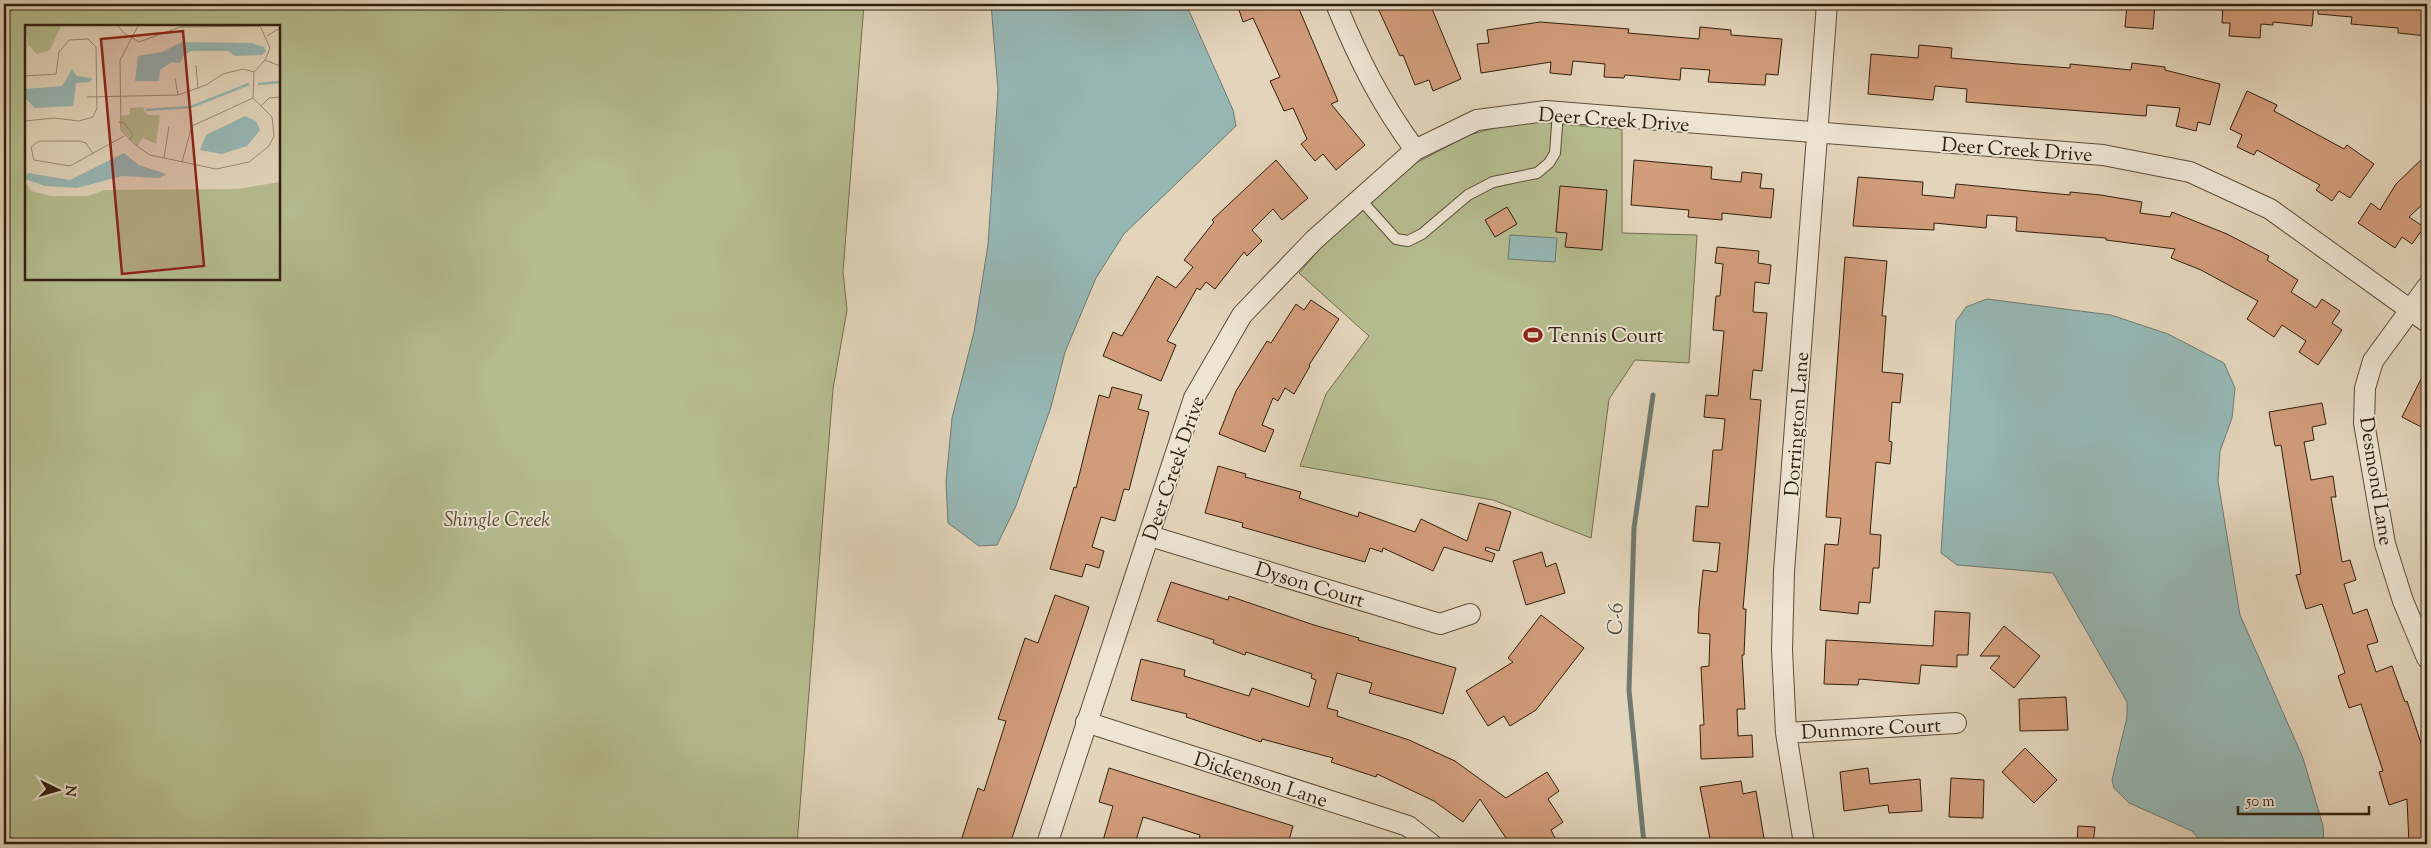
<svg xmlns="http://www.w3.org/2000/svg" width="2431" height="848" font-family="'Sorts Mill Goudy',serif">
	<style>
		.green { fill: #b5bd8f; stroke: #746e4e; fill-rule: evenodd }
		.water { fill: #96b8b5; stroke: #6e7b72 }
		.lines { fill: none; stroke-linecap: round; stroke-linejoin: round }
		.stream { stroke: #6e7b72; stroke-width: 5 }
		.building { fill: #d19c7a; stroke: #32200e }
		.service-casing { stroke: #5e4d39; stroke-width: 12 }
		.minor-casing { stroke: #5e4d39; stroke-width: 22 }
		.service { stroke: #ede4d3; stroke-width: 10 }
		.minor { stroke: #ede4d3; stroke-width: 20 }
		.labels { text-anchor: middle; stroke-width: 4; stroke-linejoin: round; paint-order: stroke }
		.street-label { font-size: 20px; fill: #32200e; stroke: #ede4d3 }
		.poi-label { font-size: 20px; fill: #32200e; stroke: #ede4d3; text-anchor: start }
		.park-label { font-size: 20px; font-style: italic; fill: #53472e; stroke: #ede4d3 }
		.water-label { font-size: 21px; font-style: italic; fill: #504e40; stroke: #ede4d3 }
		.inset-river { fill: none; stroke: #96b8b5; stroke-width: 2.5 }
		.inset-road { fill: none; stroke: #9c8d76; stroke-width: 1 }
		.view { fill: #8f2418; fill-opacity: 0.15; stroke: #8f2418; stroke-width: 2.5 }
		.inset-edge { fill: none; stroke: #32200e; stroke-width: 2.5 }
	</style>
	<rect width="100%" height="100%" fill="#e3d5bb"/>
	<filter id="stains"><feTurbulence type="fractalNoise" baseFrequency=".004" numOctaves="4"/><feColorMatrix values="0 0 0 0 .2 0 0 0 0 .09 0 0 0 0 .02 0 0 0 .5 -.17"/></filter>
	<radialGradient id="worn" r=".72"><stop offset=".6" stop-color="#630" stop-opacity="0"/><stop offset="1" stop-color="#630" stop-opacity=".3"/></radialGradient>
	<!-- green -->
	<path class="green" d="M4,4H864L843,272L847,310L833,389L797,844H4ZM279,26V279H26V26Z
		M1520,121L1622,129V233L1697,235L1689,363L1635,360L1609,399L1591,538L1493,500L1300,466L1326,394L1369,336L1299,273L1339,227L1399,172L1469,135Z"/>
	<!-- water -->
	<path class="water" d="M991,4H1186L1233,110L1236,126L1124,234L1096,278L1065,352L1051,407L1016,506L997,545L979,546L948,523L946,482L952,418L974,332L988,245L998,90Z
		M1510,235L1557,238L1555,262L1508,259Z
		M1987,299L2111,315L2168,334L2224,363L2235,388L2232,418L2220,451L2218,481L2240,615L2303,758L2323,826L2324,844H2203L2192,831L2129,803L2114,788L2112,780L2127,717V702L2053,573L1957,565L1941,553L1956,321L1966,307Z"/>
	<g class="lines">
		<!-- stream -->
		<path class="stream" d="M1644,844L1629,690L1634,528L1653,395"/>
	</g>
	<!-- building -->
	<path class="building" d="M1237,4H1297L1338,101L1331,104L1365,145L1336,170L1323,154L1315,161L1301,144L1307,139L1293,108L1284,111L1270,81L1280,77L1253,18L1243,22Z
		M1376,4H1430L1461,79L1433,91L1429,80L1415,85L1403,55L1400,56Z
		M2127,4H2155L2153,29L2125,27Z
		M2223,4H2314L2312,26L2273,22V25L2261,24L2260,38L2229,36L2230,23H2222Z
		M2318,4H2427V36L2398,33V28L2351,24L2352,17L2318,14Z
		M1540,22L1629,29L1628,33L1699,39L1700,27L1731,30V35L1782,39L1778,75L1766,74L1765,85L1708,82L1710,70L1681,68L1680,80L1625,75L1624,78L1604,77L1605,64L1573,61L1571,75L1550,73L1551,62L1481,73L1477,44L1489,43L1487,30Z
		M1919,45L1952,48L1951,58L2018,64L2070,68V64L2131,70L2132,63L2165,67V70L2220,84L2210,125L2198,122L2196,131L2176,126L2180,108L2147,105L2146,116L1966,102L1967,89L1935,86L1933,100L1868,94L1871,54L1918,58Z
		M2247,91L2277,105L2274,111L2344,149L2347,145L2374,164L2350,198L2339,191L2332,201L2316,190L2320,185L2257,150L2254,155L2237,147L2242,135L2230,129Z
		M2427,154V200L2409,217L2424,227L2412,244L2402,237L2395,248L2358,223L2371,203L2380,210L2396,184Z
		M1276,160L1308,198L1282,220L1273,209L1252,230L1262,241L1247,256L1244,252L1215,289L1206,282L1200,290L1197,288L1167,341L1176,345L1161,381L1103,356L1113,332L1122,336L1157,276L1176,288L1193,267L1184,260L1214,222L1212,220Z
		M1634,160L1712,167L1711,179L1741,182L1742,172L1762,174L1760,188L1774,189L1771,218L1722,213V220L1688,217L1689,210L1631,205Z
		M1858,177L1923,182L1922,195L1954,198L1956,184L2070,195V192L2101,195L2142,202L2140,213L2170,217L2172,212L2227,234L2269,256L2267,260L2298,280L2291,292L2316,308L2322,299L2340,311L2332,323L2342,330L2318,365L2299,352L2306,341L2282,325L2274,337L2247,319L2258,301L2201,270L2171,258L2175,249L2106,240V238L2016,231L2017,217L1987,215L1986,228L1934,223V230L1853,226Z
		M1560,186L1607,190L1602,250L1565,247L1567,233L1556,232Z
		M1507,207L1517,224L1495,237L1485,220Z
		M1717,247L1759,251L1758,263L1771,265L1769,284L1755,282L1753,312L1767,313L1762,371L1753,370L1750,399L1761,400L1743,609H1746L1744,655H1742L1745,709H1737L1738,736L1752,735L1753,757L1701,759L1700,725H1704L1701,667L1709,666L1710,634L1698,633L1699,608L1703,570L1717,572L1720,543L1693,541L1696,506L1708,507L1713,450H1722L1725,419L1704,417L1706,395L1718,396L1724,331L1713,330L1716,296H1720L1723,264L1715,263Z
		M1845,257L1887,261L1882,316H1886L1882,372L1903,374L1900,403L1892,402L1889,441L1892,442L1890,464L1876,462L1870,534L1881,535L1879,568H1873L1870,603L1859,602L1858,614L1820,610L1825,544L1838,545L1841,518L1826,517Z
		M1311,300L1339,319L1309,365L1310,366L1294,394L1285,388L1278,401L1273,398L1262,425L1274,430L1265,452L1219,434L1236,391L1267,341L1271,343L1296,304L1304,310Z
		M2427,367V430L2402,417Z
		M1112,387L1142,395L1138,409L1149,412L1129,490L1124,489L1115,521L1101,517L1092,547L1104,551L1099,568L1086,564L1082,577L1050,569L1074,487L1076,488L1099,395L1109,398Z
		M2322,403L2326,424L2312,427L2314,440L2304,442L2311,480L2333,476L2336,497H2331L2342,562L2350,560L2356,580L2344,584L2353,614L2367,609L2378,642L2367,645L2376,672L2392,666L2405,702L2407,701L2427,761V844H2409L2407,799L2389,805L2379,772L2383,771L2361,704L2349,708L2338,676L2345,673L2322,604L2306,609L2296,575L2301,574L2281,445L2275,446L2269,412Z
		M1218,466L1246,474L1245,477L1301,492L1299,498L1358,517L1359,512L1415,532L1421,519L1467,541L1479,503L1511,512L1499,551L1486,547L1485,550L1495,554L1492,562L1444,547L1433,571L1383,548L1382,552L1370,548L1365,562L1242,527L1243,523L1205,513Z
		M1542,552L1546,567L1556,563L1565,593L1526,605L1513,561Z
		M1171,582L1228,600L1229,596L1314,625L1359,638L1358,640L1456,668L1443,714L1369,693L1372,683L1337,673L1327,708L1338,711L1337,716L1409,740L1455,761L1506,798L1547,772L1559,791L1548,799L1563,822L1551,830L1558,844H1510L1480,799L1463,822L1434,801L1377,774L1376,777L1331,762L1333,758L1262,739L1261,742L1186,717L1187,714L1131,700L1141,659L1185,670L1184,676L1249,696L1252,688L1309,707L1316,680L1311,678L1312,674L1246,652L1245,655L1213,643L1214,640L1157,621Z
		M1055,595L1089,607L1010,844H960L978,788L984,791L1006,721L998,719L1025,638L1038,643Z
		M1935,611L1970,613L1968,655H1957V667L1921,665L1919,684L1859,679L1858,685L1824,684L1826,640L1933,646Z
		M1541,615L1584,648L1536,710L1510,726L1504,716L1488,726L1466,691L1513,662L1508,658Z
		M2004,626L2040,656L2014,688L1990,668L2000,656H1980Z
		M2066,697L2068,730L2020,731L2019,699Z
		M2025,748L2057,780L2034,803L2002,772Z
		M1109,768L1293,826L1288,844H1198L1200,835L1143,817L1135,844H1102L1113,806L1099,802Z
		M1868,768L1870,784L1920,779L1922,811L1889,813L1888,805L1844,811L1840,772Z
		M1951,778L1984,780L1983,818L1949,817Z
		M1741,781L1743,794L1756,791L1765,844H1711L1700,787Z
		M2078,826L2095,827L2093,844H2077Z"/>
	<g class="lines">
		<!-- service casing -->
		<g class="service-casing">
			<path id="service" d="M1360,199L1396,239L1408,241L1422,234L1468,195L1493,182L1537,173L1549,163L1555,153L1558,112"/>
		</g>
		<!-- minor casing -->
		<g class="minor-casing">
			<path id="minor" d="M1336,4C1359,60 1379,100 1415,150
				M2427,287L2373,361L2365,388L2364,423L2385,544L2403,601L2427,658
				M1150,536L1440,624L1470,614
				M1086,722L1408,826L1431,844
				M1786,733L1956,723
				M1047,844L1194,398L1242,315L1314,240L1415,150L1477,120L1546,111L2103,155L2190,172L2270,209L2427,322
				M1804,844L1786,733L1782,650L1784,571L1827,4"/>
		</g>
		<!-- service -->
		<use href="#service" class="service"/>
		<!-- minor -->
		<use href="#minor" class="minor"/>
	</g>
	<!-- icons -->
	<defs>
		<g id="stadium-bare" transform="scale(1.5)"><path d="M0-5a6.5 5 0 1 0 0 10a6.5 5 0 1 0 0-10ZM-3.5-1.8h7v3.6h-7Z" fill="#8f2418" stroke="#ede4d3" stroke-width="2.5" paint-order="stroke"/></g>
	</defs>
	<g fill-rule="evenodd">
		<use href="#stadium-bare" x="1533" y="335"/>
	</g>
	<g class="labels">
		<!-- street labels -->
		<g class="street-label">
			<text transform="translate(1614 119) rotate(4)" y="7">Deer Creek Drive</text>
			<text transform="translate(2017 149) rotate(4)" y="7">Deer Creek Drive</text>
			<text transform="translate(1796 424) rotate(-86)" y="7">Dorrington Lane</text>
			<text transform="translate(1173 468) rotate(-71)" y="7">Deer Creek Drive</text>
			<text transform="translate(2377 481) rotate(81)" y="7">Desmond Lane</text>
			<text transform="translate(1310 584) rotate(17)" y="7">Dyson Court</text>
			<text transform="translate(1871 728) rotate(-3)" y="7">Dunmore Court</text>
			<text transform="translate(1261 779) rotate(18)" y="7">Dickenson Lane</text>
		</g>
		<!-- poi labels -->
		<g class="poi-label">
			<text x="1548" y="342">Tennis Court</text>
		</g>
		<!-- park labels -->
		<g class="park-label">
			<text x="497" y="526">Shingle Creek</text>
		</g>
		<!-- water labels -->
		<g class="water-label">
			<text transform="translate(1615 619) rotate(-88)" y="7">C-6</text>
		</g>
	</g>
	<!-- overview -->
	<g transform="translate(25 25)">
		<rect width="255" height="255" fill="#e3d5bb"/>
		<path d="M0,1H36L25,25L12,29L3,20ZM118,82L122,90H135L131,119L118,113L112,121L97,105L96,91L105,90V83ZM0,156L6,166L26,171H63L79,165L213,164L255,157V254H0Z" fill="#b5bd8f"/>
		<path d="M157,17L226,18L239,22L241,26L237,30L210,31L203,26H166L159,30L155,38L147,37L135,45L134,56H110L113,31L137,27ZM47,44L52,51L67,53L66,57L51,58L48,81L10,83L0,73V64L37,61ZM220,91L231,96L235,105L222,121L197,129L175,125L181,110ZM99,128L114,140L141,149L135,153L97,151L52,163L20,161L0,154L3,148L45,155Z" fill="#96b8b5"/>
		<path class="inset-river" d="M233,59L255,57M121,85L166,82L224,59"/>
		<path class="inset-road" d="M93,1L99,8L114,17L155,2L235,1M113,1L95,35L96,105L109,119L125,130L191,144L224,137L244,121L249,111L247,92L228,73L229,47L240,35L245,23L235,1M242,11L255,3M240,35L255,41M171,40L173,64M0,51L31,49L34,27L44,15L63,14L71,22L72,83L68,92L54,96L29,93L0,96M150,53L153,70M62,72L153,70L181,60L198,49L218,44L229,47M236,81L244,73L255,72M94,97L99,98L108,110L104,115M6,122L9,135L45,141L99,111M6,122L14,116H55L61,118L68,129M139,133L144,101M157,137L167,101L228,73"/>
		<path class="view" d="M158,6L179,241L97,249L76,14Z"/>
		<rect width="255" height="255" class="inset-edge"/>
	</g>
	<!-- margin -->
	<rect width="2431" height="848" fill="none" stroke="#e3d5bb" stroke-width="20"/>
	<rect x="5" y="5" width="2421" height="838" fill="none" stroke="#32200e" stroke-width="2.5"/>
	<rect x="10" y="10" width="2411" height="828" fill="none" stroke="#32200e"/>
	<!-- north arrow -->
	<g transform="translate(58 790) rotate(95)" stroke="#ede4d3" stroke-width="4" paint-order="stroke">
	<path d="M0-4L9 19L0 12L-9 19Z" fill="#32200e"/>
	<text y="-8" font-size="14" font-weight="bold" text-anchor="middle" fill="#32200e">N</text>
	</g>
	<!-- scale -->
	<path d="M2238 806v8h131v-8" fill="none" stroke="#32200e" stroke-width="2.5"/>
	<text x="2246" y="806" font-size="15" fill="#32200e" stroke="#ede4d3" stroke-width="4" paint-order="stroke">50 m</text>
	<rect width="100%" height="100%" filter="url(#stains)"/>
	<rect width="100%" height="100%" fill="url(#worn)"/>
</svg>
